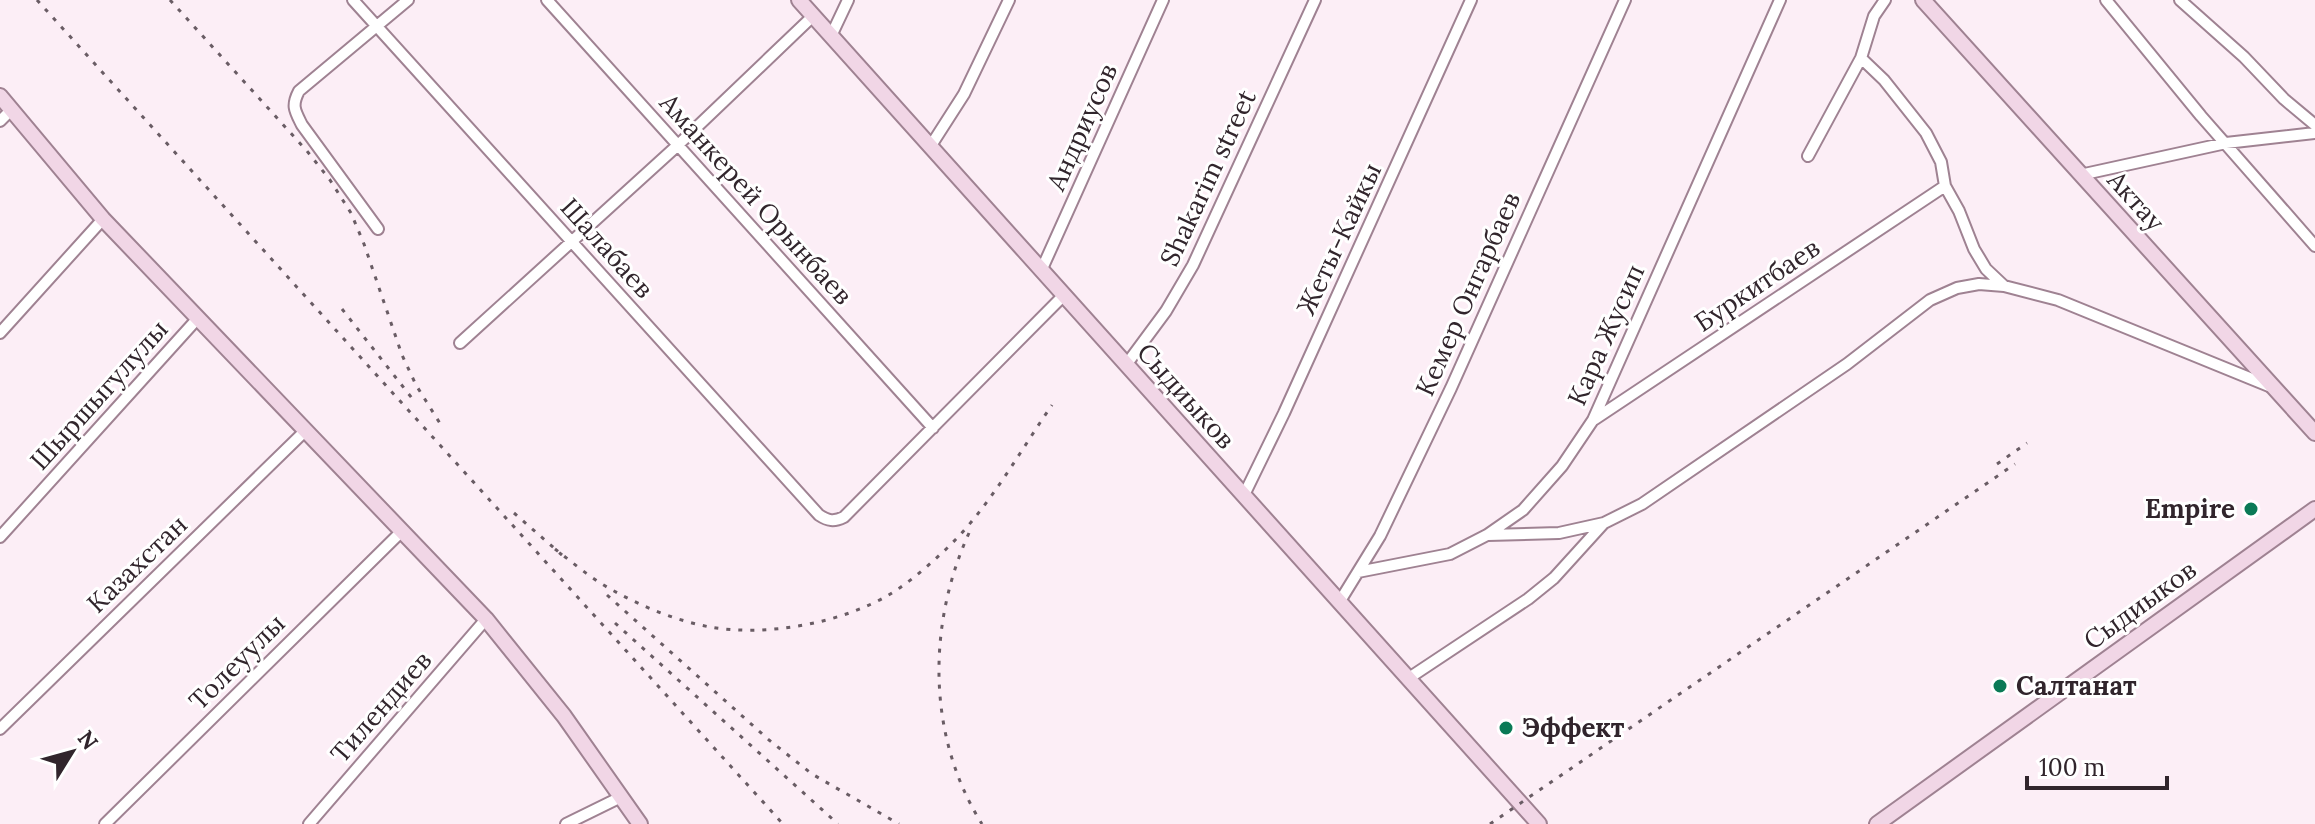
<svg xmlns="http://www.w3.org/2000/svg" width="2315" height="824" font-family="Lora,serif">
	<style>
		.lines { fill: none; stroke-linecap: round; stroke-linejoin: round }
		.street-casing { stroke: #9f8292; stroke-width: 14 }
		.secondary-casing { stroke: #9f8292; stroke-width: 18 }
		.street { stroke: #fff; stroke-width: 10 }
		.secondary { stroke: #f1d6e6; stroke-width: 14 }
		.rail { stroke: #695c64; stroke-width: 3; stroke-dasharray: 4 8; stroke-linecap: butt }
		.poi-dot { fill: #0a7a56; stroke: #fff; stroke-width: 3 }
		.labels { text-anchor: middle; stroke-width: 6; stroke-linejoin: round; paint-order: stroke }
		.street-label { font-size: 26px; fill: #31252c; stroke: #fff }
		.poi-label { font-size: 26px; font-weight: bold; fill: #31252c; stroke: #fff; text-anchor: start }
	</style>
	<rect width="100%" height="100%" fill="#fceef6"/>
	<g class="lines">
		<!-- street casing -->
		<g class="street-casing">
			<path id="street" d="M353,0L819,515C828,521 834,522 844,517L1063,296
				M547,0L933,428
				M2106,0L2201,116L2315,246
				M2180,0L2244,57L2284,99L2315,125
				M831,36L848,0
				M1861,58L1884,80L1926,133L1941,162L1945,186L1959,211L1974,249L1986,269L2004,286L2058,300L2269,386
				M0,121L12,109
				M930,147L964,94L1009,0
				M1808,156L1861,58L1874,16L1885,0
				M2080,175L2226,143L2315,133
				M378,229L302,125C295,111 291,106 299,91L408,0
				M1041,271L1163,0
				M0,333L103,219
				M460,343L678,145L813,16
				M1126,365L1166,311L1193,265L1315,0
				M1595,419L1945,186
				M1244,495L1284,413L1471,0
				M1488,535L1559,533L1604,523L1642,504L1847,364L1930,300L1957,288L1979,284L2004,286
				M0,537L198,318
				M1358,572L1450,554L1487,535L1523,510L1562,466L1593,420L1780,0
				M1340,601L1380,536L1451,388L1625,0
				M1409,678L1528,599L1554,578L1603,524
				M0,729L305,431
				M105,824L401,532
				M309,824L486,619
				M566,824L621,797"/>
		</g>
		<!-- secondary casing -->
		<g class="secondary-casing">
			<path id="secondary" d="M799,0L1539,824
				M1923,0L2315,433
				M0,96L103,219L486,619L564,716L640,824
				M1877,824L2315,509"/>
		</g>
		<!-- street -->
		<use href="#street" class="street"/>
		<!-- secondary -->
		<use href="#secondary" class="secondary"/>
		<!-- rail -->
		<path class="rail" d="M37,0L783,824
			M170,0L307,151L330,180L351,213L364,244L402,355L416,385L441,425
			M342,309L415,402
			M1997,464L2027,443
			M514,513L562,555
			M969,533C927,625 927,737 982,824
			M555,549C573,563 593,580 614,591C643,607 677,621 710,627C767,637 843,623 892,593C911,581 928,566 944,551C988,510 1018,454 1052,405
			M607,595L769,740L812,774L899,824
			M615,623L838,824
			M1490,824L2015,464"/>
	</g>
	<!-- markers -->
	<g class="poi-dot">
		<circle cx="2251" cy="509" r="8"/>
		<circle cx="2000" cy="686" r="8"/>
		<circle cx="1506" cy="728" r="8"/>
	</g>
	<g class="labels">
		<!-- street labels -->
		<g class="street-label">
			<text transform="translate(1082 127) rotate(-66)" y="9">Андриусов</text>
			<text transform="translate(1208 178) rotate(-65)" y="9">Shakarim street</text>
			<text transform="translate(756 199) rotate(48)" y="9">Аманкерей Орынбаев</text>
			<text transform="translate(2136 201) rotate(48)" y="9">Актау</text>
			<text transform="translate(1339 239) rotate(-65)" y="9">Жеты-Кайкы</text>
			<text transform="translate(607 248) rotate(48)" y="9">Шалабаев</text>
			<text transform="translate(1757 285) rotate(-34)" y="9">Буркитбаев</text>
			<text transform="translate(1468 294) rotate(-66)" y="9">Кемер Онгарбаев</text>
			<text transform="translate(1606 335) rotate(-66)" y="9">Кара Жусип</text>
			<text transform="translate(99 395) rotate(-48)" y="9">Шыршыгулулы</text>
			<text transform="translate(1186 396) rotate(48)" y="9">Сыдиыков</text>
			<text transform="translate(137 564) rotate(-44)" y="9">Казахстан</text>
			<text transform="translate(2140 605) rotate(-36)" y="9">Сыдиыков</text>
			<text transform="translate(237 662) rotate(-45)" y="9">Толеуулы</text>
			<text transform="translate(381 707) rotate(-49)" y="9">Тилендиев</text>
		</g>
		<!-- poi labels -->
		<g class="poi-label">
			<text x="2235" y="518" text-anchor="end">Empire</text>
			<text x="2016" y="695">Салтанат</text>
			<text x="1522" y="737">Эффект</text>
		</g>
	</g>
	<!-- north arrow -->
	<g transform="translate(72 752) rotate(53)" stroke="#ffffff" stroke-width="6" paint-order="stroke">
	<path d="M0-6L14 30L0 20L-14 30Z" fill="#31252c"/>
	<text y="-12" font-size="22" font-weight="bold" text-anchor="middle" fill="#31252c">N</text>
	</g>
	<!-- scale -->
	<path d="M2027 776v12h140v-12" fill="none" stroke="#31252c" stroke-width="4"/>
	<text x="2039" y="776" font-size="24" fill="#31252c" stroke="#ffffff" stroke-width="6" paint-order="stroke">100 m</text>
</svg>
